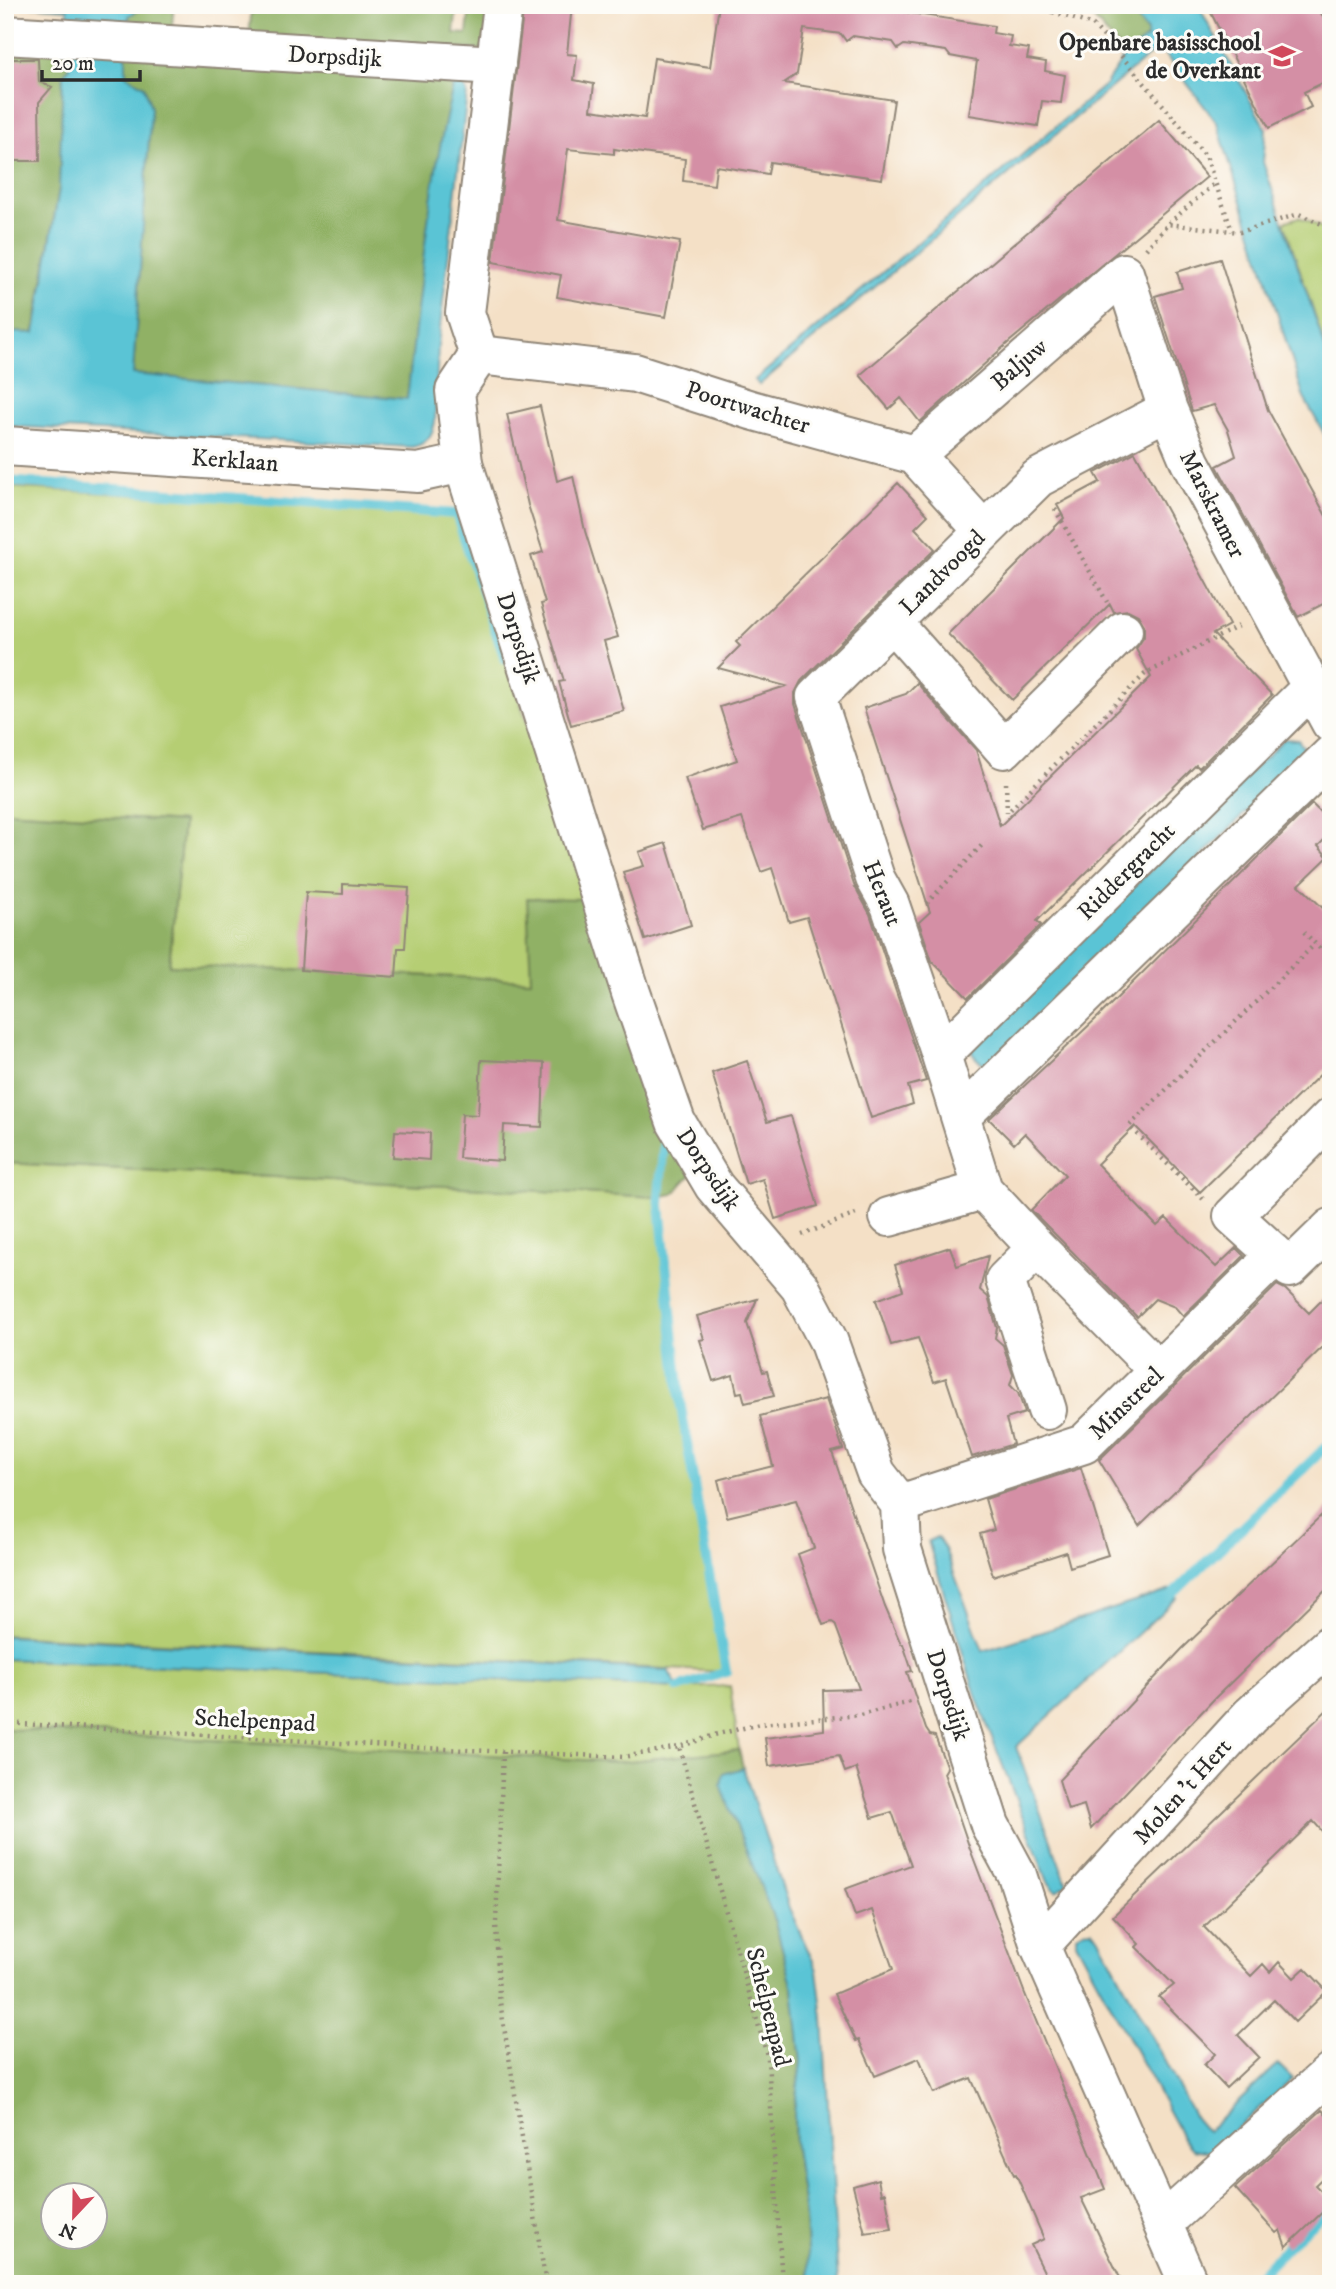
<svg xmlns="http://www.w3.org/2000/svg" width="1336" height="2289" font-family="'IM FELL DW Pica',serif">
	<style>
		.green { fill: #b5ce73; stroke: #707c4f; stroke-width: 2 }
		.forest { fill: #90b165; stroke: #5e6e48; stroke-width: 2; fill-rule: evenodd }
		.water { fill: #5ac4d5; stroke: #427880; stroke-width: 2 }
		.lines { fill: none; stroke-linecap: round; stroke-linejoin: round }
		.stream { stroke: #5ac4d5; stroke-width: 10 }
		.building { fill: #d48fa5 }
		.street-casing { stroke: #908678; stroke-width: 42 }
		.secondary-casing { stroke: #908678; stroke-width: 42 }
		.path { stroke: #908678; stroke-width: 4.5; stroke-dasharray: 2 5; stroke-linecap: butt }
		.street { stroke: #fff; stroke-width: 38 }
		.secondary { stroke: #fff; stroke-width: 38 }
		.labels { text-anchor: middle; stroke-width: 6; stroke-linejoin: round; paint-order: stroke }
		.poi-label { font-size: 24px; font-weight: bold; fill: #2b2b2b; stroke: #fdfcf7; text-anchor: end }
		.street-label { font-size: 24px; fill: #2b2b2b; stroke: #fdfcf7 }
	</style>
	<rect width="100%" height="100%" fill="#fdfcf7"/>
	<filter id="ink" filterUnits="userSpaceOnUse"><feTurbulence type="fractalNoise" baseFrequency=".0143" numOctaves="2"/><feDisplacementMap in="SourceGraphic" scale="14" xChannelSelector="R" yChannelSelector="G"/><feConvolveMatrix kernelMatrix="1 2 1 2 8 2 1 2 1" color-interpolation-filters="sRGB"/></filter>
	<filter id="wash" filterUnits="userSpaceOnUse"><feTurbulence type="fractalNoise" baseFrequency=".00686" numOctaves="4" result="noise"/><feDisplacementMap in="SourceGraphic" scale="28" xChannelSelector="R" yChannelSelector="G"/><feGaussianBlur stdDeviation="1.57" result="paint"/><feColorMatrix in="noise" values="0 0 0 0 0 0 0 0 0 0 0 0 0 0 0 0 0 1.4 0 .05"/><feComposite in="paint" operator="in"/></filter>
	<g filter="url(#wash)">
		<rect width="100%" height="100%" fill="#f4e0c6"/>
		<!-- green -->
		<path class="green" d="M1299,217L1331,232V365L1284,222Z
			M5,487L456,514L587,899L531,980L169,965L183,822L5,811Z
			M5,1163L659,1197L681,1407L726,1672L5,1635Z
			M5,1659L678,1688L730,1686L739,1750L619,1762L5,1729Z"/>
		<!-- forest -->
		<path class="forest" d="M145,5H174L171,35L126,34L129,16Z
			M252,5H457L454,33L467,34L470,5H492L483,50L249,38Z
			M1082,5H1127L1147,32V38L1125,55Z
			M5,41L66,46L69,68L63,76L59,189L34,333L5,332Z
			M125,50L457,71C429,179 420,290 407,399L133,374L151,108L144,86L126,76Z
			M5,811L183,822L169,965L531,980L527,898L587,899L692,1174L673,1194L655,1197L5,1163Z
			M5,1729L619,1762L739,1750L743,1768L723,1774L775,1922L793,1988L801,2062L794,2112L795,2148L805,2215L809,2284H5ZM52,2194H94V2236H52Z"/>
		<!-- water -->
		<path class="water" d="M16,5H145L129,16L126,34V75L144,86L151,108L133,374L407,399C420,292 428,183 455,79L461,80L467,93L438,346L435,422C432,436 427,444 412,447L5,426V332L35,333L59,189L63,75L69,68L66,46L68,9Z
			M1127,5H1198L1266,129L1263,162L1331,365V446L1304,398L1217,123L1164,53H1152L759,385L755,380L1105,85L1125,55L1147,38V32Z
			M1284,739L1298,740L1307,752L990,1064C980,1064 973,1057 970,1048Z
			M937,1537L945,1549L983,1651L1171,1590L1177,1598L1016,1747L1067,1884L1056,1891L1048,1882L977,1699L928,1541Z
			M5,1636L668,1670L678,1688L5,1659Z
			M743,1768L789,1908L817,1970L823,2018L838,2284H809L805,2215L795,2148L794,2112L801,2062L793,1988L775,1922L721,1786L723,1774Z
			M1092,1930L1098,1936L1195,2118L1207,2132L1278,2064L1293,2079L1210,2152L1192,2149L1184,2140L1076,1942V1935L1082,1931Z"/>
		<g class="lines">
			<!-- stream -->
			<path class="stream" d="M5,481L456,514L505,659
				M665,1130L659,1197L681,1407L726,1672L678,1688
				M1174,1593L1331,1442
				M1252,2284L1288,2245L1331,2207"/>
		</g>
		<g id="blocks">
			<!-- building -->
			<path class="building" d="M524,5H572L567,54L577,55L574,80L594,84L591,110L645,118L654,58L710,67L719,5H859L994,26L993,33L1011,36L1009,46L1029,49L1027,59L1046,62L1045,71L1065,75L1061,103L1042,101L1038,126L969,115L977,61L950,56L946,51L904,45L898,49L893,42L853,36L846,41L841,34L804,29L797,74L784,83L894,100L882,179L770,162L768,174L716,166L714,185L683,181L685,159L614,149V154L568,149L558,220L680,242L666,317L557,297L561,275L493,262Z
				M1207,5H1317L1331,33V79L1304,92L1311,107L1269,128Z
				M5,59H38L39,82L52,87L39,102L40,161H5Z
				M1159,120L1207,177L1009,342L920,422L901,398L889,409L860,375Z
				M1220,259L1268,410L1331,525V600L1298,617L1217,466L1236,456L1228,430L1214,405L1192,411L1155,296L1182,288L1177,272Z
				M540,406L557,481L573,476L585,531L618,637L604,641L624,711L571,725L559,682L564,681L541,604L545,603L531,556L543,552L528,505L507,414Z
				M1135,452L1229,625L1213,634L1272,695L1199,768L1196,765L1089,870L1037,921L1041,925L968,998L932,961L919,922L930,912L864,708L906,694L917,683L976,750L1000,826L1151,677L1136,649L1144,637V625L1138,615L1128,610L1114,612L1110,604L1012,700L948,634L1064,518L1057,505L1100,482L1095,473Z
				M898,483L928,515L915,528L935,549L801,681L795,693V704L854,885L870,914L926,1081L908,1086L913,1104L871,1118L807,917L789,922L772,868L761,872L742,818L703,830L685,778L737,760L720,707L786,686L718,668L740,646L736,642Z
				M1312,804L1331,823V833L1318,846L1328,857L1299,885L1331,916V1064L1200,1192L1135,1126L1097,1164L1157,1226L1166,1218L1216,1267L1236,1248L1244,1256L1183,1316L1175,1307L1155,1299L1137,1317L1031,1210L1065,1175L1025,1133L1014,1144L989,1119L1099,1016Z
				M666,843L691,925L645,940L623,872L644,866L639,852Z
				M343,884L409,888L405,948H398L396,977L301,970L306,892L343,894Z
				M481,1060L544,1063L542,1127L504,1125L502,1161L459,1158L462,1114L478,1115Z
				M747,1061L767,1122L791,1116L818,1206L775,1219L763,1179L746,1184L712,1073Z
				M395,1131L430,1133L429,1160L393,1157Z
				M950,1247L957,1266L988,1256L980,1290L988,1297L997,1328L995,1338L1003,1345L1013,1375L1010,1385L1018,1393L1025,1413L1006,1419L1013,1444L972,1457L946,1378L934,1382L918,1338L891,1345L876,1300L903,1290L895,1265Z
				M1277,1285L1285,1289L1309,1313L1331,1291V1339L1139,1526L1099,1460Z
				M757,1299L747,1323L763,1372L767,1371L774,1396L745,1403L742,1392L737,1393L733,1375L713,1381L700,1340L704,1339L697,1316Z
				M826,1399L843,1449L832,1452L885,1607L901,1644H903L912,1671L907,1672L926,1729L930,1735L935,1736L947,1768L944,1773L970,1849L1025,1994L1105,2189L1081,2198L1123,2284H1050L1031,2245L1044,2239L1016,2174L1014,2175L971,2078L934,2093L919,2058L875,2076L859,2040L856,2041L834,1994L893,1969L872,1910L855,1916L845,1889L911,1865L892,1812L872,1818L856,1768L845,1772L839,1756L769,1766L765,1738L824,1730L823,1690L859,1689L835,1624L832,1622L823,1625L798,1554L814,1548L796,1500L727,1517L718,1480L773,1466L760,1416Z
				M1081,1468L1108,1555L1070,1567L1066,1552L993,1576L980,1534L994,1530L985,1499Z
				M1331,1506V1585L1215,1698L1091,1829L1084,1805L1068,1810L1059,1780L1182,1649Z
				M1331,1706V1841L1313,1821L1204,1927L1251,1976L1263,1964L1270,1972L1279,1962L1294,1978L1305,1968L1327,1991L1295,2022L1274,2000L1238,2035L1259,2057L1226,2088L1204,2065L1215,2054L1159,1997L1174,1985L1136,1947L1139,1944L1113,1916Z
				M1322,2110L1331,2119V2170L1315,2185L1331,2201V2204L1286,2247L1280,2230L1276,2233L1235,2188Z
				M878,2179L881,2194L885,2193L892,2229L865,2233L853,2186Z"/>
		</g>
	</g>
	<g filter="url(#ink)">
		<use href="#blocks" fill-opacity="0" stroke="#908678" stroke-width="2"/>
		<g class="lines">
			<!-- street casing -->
			<g class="street-casing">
				<path id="street" d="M5,35L496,65
					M479,355L635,373L751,410L915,455L983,530
					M5,446L418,473L463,463
					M915,455L1124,273L1168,410L1190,462L1331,723
					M892,622L816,697L875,878L890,905L941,1055L983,1190L1037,1248L1159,1371
					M1123,631L1004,749L892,622L1038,478L1168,410
					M941,1055L1311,688
					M961,1116L1331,755
					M889,1217L983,1190
					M1037,1248L1005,1280L1047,1410
					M1276,1255L1233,1216L1331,1117
					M900,1504L1084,1444L1276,1255L1290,1268L1331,1228
					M1040,1946L1250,1716L1331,1644
					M1163,2223L1331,2072"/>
			</g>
			<!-- secondary casing -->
			<g class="secondary-casing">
				<path id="secondary" d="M503,5L465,313L479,355L455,391L463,463L631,993L676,1122L714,1186L800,1287L828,1340L876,1473L900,1504L902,1549L990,1825L1017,1875L1040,1946L1189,2284"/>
			</g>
			<!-- path -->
			<path class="path" d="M1009,5L1053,12L1055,5
				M1053,12L1093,25L1118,52L1206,156L1232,231
				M1169,223L1215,183
				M1146,249L1168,224L1240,232L1299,214L1331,228
				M1055,509L1107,602
				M1006,783L1007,813L1145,674L1241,625
				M927,903L984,843
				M1304,932L1331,960
				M1203,1199L1129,1126L1315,944
				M802,1235L856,1214
				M5,1723L423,1748L623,1757L679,1747
				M503,1752L496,1922L499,1996L546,2284
				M782,2284L768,2059L679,1747L714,1735L760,1724L860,1715L914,1701"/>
			<!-- street -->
			<use href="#street" class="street"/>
			<!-- secondary -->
			<use href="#secondary" class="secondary"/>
		</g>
	</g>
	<!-- icons -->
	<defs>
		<g id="school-bare" transform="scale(2.1)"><path d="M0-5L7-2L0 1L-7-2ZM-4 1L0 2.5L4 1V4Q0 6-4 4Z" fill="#d1495b" stroke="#fdfcf7" stroke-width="2.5" paint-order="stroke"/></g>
	</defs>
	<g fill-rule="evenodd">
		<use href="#school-bare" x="1282" y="56"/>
	</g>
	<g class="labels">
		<!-- poi labels -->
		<g class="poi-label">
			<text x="1261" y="50">Openbare basisschool<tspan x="1261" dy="28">de Overkant</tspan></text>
		</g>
		<!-- street labels -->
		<g class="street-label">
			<text transform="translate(335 56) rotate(3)" y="8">Dorpsdijk</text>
			<text transform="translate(1019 364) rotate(-41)" y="8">Baljuw</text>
			<text transform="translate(748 407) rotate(17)" y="8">Poortwachter</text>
			<text transform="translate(235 460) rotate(4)" y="8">Kerklaan</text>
			<text transform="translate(1213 504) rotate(63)" y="8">Marskramer</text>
			<text transform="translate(942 572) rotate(-45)" y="8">Landvoogd</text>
			<text transform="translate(519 638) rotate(72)" y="8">Dorpsdijk</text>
			<text transform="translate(1126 871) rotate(-45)" y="8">Riddergracht</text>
			<text transform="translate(883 893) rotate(68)" y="8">Heraut</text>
			<text transform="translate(709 1169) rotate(56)" y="8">Dorpsdijk</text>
			<text transform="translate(1126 1403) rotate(-44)" y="8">Minstreel</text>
			<text transform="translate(949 1695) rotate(72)" y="8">Dorpsdijk</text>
			<text transform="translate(255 1720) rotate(3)" y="8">Schelpenpad</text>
			<text transform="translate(1182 1791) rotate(-48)" y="8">Molen 't Hert</text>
			<text transform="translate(769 2007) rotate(76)" y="8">Schelpenpad</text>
		</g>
	</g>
	<!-- margin -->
	<rect width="1336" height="2289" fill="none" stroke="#fdfcf7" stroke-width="28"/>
	<!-- north arrow -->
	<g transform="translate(74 2216) rotate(202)"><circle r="33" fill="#fdfcf7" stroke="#a9a8a5" stroke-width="2"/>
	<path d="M0-5L12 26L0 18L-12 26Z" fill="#d1495b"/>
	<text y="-10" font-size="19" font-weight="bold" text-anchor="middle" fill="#2b2b2b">N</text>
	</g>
	<!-- scale -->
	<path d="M42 70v10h98v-10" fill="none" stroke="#2b2b2b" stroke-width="3.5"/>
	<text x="52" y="70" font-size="21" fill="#2b2b2b" stroke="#fdfcf7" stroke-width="5" paint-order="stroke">20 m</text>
</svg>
